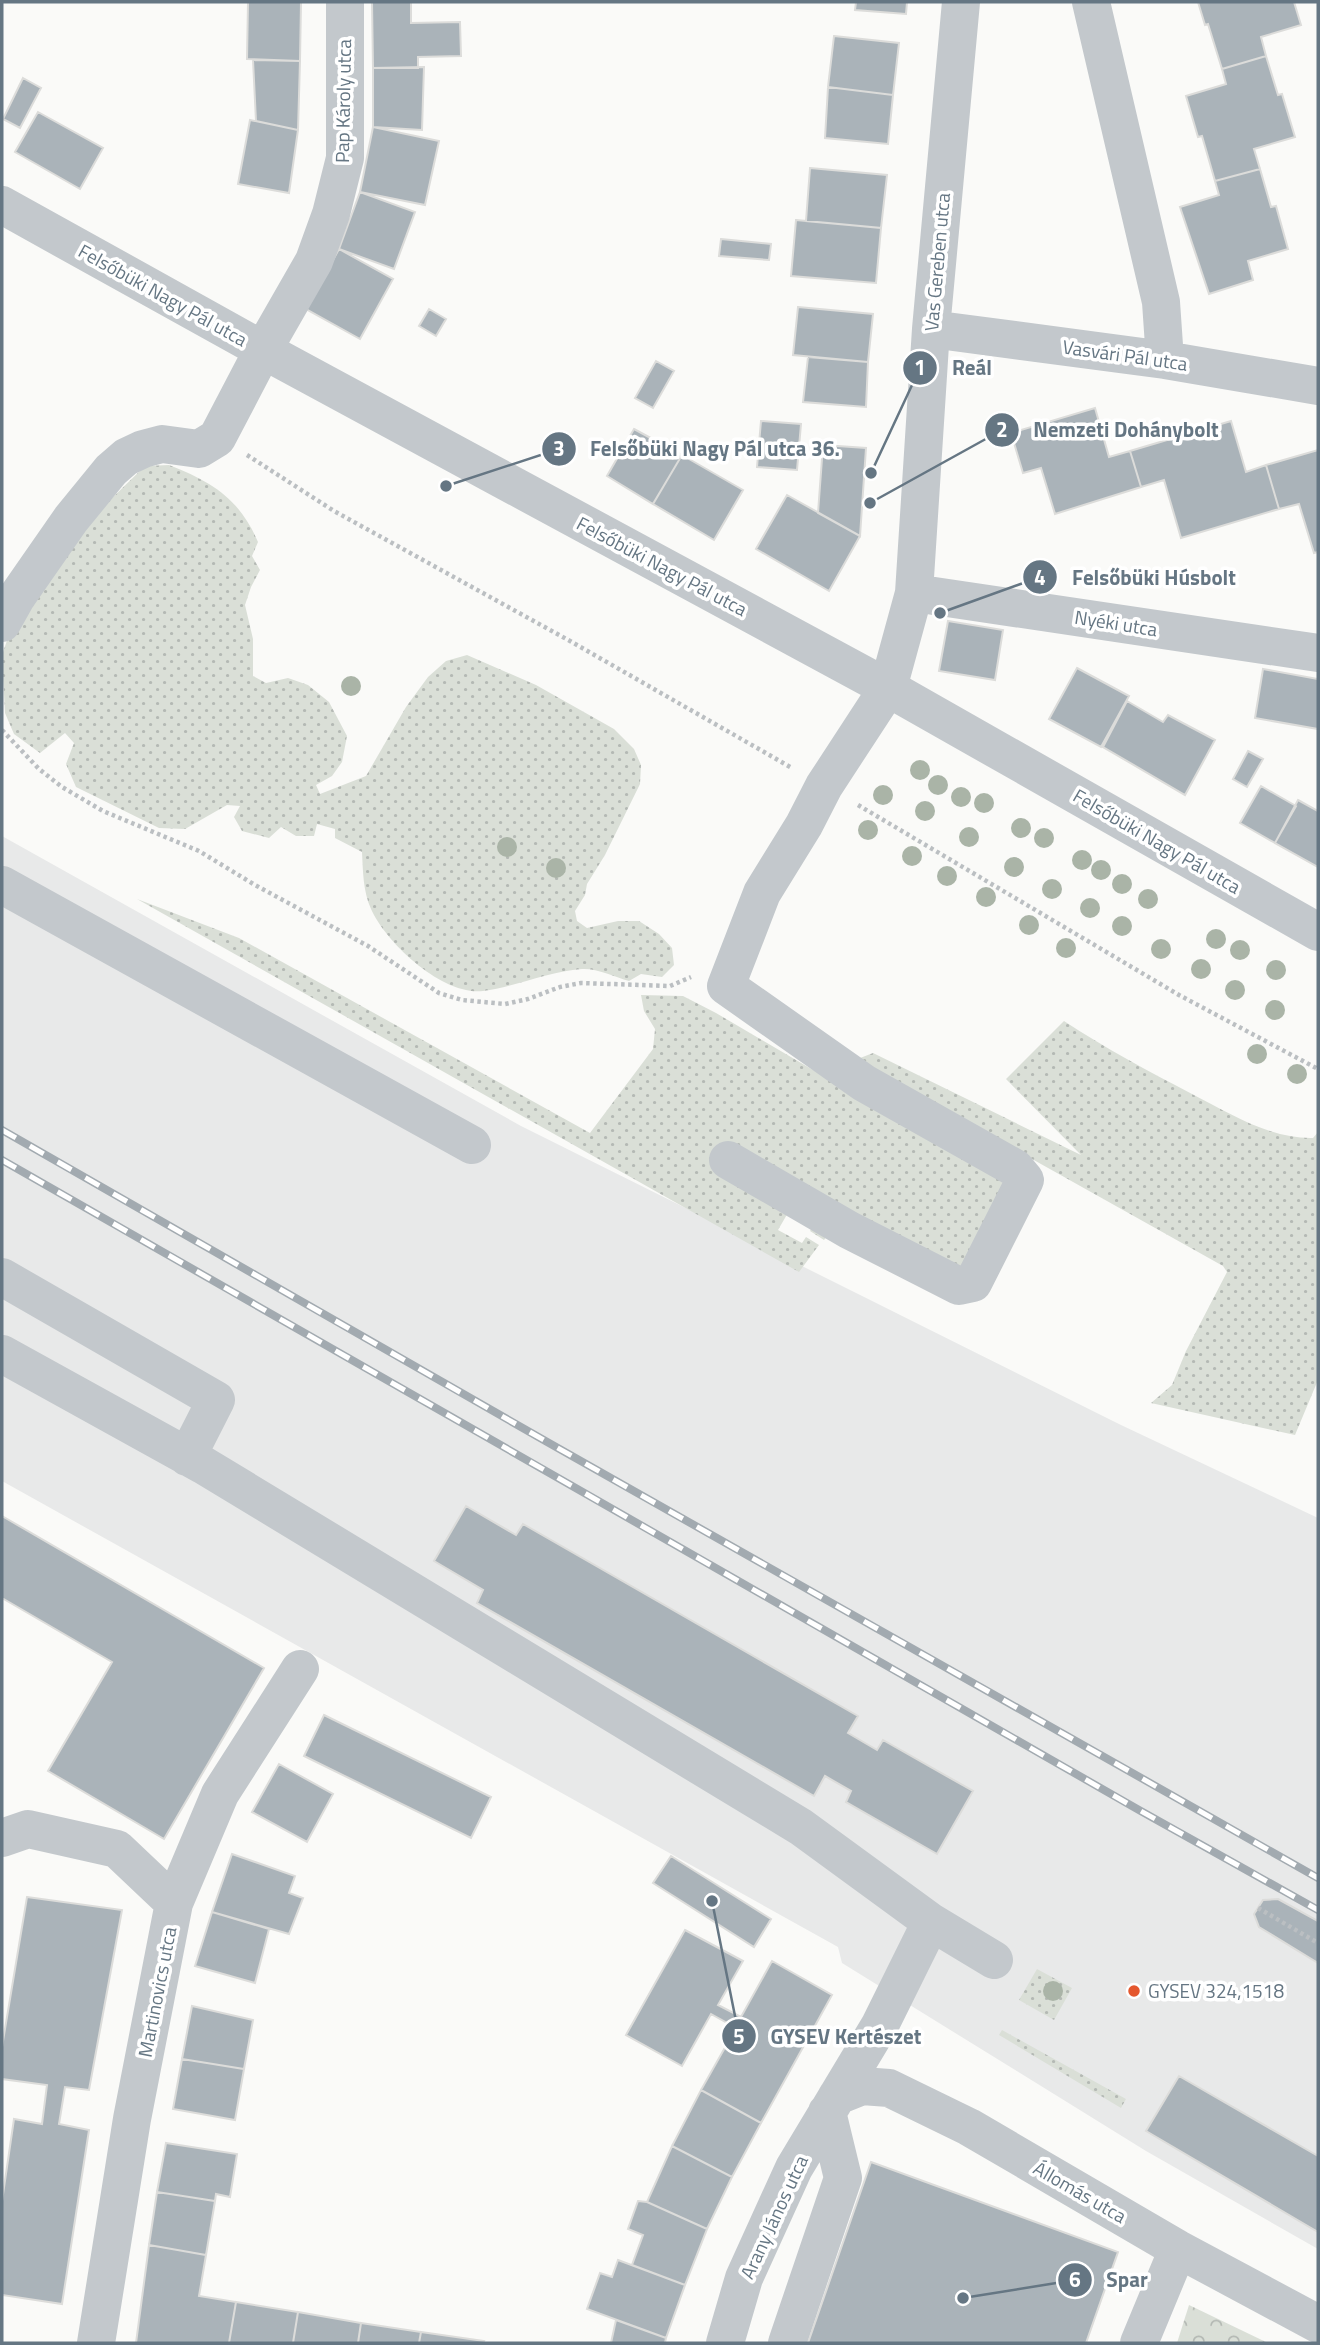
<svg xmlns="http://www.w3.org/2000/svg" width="1320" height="2345" font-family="'Titillium Web',sans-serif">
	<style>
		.built { fill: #e8e9e9 }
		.grass { fill: url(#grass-dots) }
		.park { fill: url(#park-crowns) }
		.building { fill: #aab3b9; stroke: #dcdcda; stroke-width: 2 }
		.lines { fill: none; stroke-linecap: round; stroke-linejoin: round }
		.path { stroke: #bbbfc2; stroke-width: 4.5; stroke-dasharray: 3.5 3.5; stroke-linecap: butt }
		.minor { stroke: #c3c8cc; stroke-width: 38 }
		.rail-casing { stroke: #a2aab0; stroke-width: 8 }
		.rail { stroke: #fff; stroke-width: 5; stroke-dasharray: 16; stroke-linecap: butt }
		.tree { fill: #aab4a7 }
		.poi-dot { fill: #e4572e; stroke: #fff; stroke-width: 2.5 }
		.labels { text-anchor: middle; stroke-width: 7; stroke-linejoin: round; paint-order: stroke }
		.street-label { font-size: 19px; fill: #657683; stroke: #fff }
		.poi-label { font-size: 19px; fill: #657683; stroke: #fff; text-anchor: start }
		.leader { fill: none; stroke: #657683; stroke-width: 2.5 }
		.callout-dot { fill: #657683; stroke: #fff; stroke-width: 2.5 }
		.mark-label { font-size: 21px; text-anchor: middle; font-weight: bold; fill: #fff }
		.callout-label { font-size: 21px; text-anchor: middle; font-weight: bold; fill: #657683; stroke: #fff; stroke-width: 7; stroke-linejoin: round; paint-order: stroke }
	</style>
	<defs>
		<pattern id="grass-dots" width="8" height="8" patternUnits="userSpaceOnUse" patternTransform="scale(1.75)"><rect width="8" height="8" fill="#dadfd7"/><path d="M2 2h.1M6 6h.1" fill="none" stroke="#b4b9b4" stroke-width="1.8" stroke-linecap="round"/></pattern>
		<pattern id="park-crowns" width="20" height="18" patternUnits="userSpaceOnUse" patternTransform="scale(1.75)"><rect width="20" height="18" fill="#dadfd7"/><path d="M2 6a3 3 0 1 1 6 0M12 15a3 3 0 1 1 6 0" fill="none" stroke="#b4b9b4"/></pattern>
	</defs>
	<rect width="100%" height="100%" fill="#fafaf8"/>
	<!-- built -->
	<path class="built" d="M2,836L521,1126L1121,1425L1318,1518V2249L1146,2151L842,1963L838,1947L2,1481Z"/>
	<!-- grass -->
	<path class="grass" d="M169,465C212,482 239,498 258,542L252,556L260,570L251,587L245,605L253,639V676L266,683L288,678L308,685L329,702L347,736L342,762L332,776L316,785L320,794L366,776L406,707L428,677L446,661L467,655L536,685L614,729L634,749L641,765L640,784L605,855L587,884L585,895L575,911L577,921L587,928L618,921H639L659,934L672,948L674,965L662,977L641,974L629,981C615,977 596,968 582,969C549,971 516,987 483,991C443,996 386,943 371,909C363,891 363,872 362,852L335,838V829L317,824L314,836H296L281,827L269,838L242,831L234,817L240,806L227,805L185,829L159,828L76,787L66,764L74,743L65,733L40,753L14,734L5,713L2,655L13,623L71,538L145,466Z
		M137,899L239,938L590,1133L653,1049L655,1029L644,1011L641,995L683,996L716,1013L944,1147L1007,1182L983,1236L955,1274L831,1231L824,1240L810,1231L814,1224L789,1211L778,1230L802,1243L806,1237L819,1245L799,1272Z
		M1064,1021C1105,1048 1148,1071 1192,1094C1229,1113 1270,1139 1313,1138L1318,1132V1380L1295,1435L1151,1403L1172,1385L1186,1351L1227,1272L1223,1266L1032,1159L1022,1162L855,1060L873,1053L1081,1155L1006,1079Z
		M1037,1969L1072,1988L1054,2020L1019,2000Z
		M1002,2030L1126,2099L1121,2108L999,2035Z"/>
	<!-- park -->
	<path class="park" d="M1189,2305L1268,2343H1177Z"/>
	<!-- building -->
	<path class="building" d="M248,2H301L300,61L247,59Z
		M372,2H411V23L460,22L461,56L418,57V68H373Z
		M856,2H907L906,14L855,10Z
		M1198,2H1294L1301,25L1261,37L1266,56L1222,69L1208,24L1205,25Z
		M834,36L899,43L893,95L828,87Z
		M1266,56L1278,95L1282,94L1295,137L1254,149L1260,169L1215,181L1202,136L1198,137L1186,96L1226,84L1222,69Z
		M253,60L300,61L298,130L256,121Z
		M424,67L422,130L373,127V68Z
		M23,78L41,88L20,128L3,119Z
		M828,87L893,95L888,144L825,138Z
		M38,112L103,148L80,189L15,152Z
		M250,120L298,130L289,193L238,184Z
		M373,127L439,141L425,205L360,192Z
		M810,168L887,175L881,228L806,221Z
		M1260,169L1271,207L1276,206L1288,249L1248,261L1253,280L1209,294L1180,207L1219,195L1215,181Z
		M360,192L415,212L394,269L339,249Z
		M796,220L881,228L876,283L791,276Z
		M721,239L771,244L769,260L719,256Z
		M339,249L393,279L360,339L306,309Z
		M798,307L873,314L868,362L793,355Z
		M429,309L446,319L436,336L419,326Z
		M808,357L868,362L866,407L803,402Z
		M656,361L674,371L653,408L635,398Z
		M1095,408L1109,457L1130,451L1141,487L1055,514L1041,468L1023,473L1011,433Z
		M761,421L801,424L797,470L757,467Z
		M1231,421L1246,472L1266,465L1279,509L1181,538L1164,480L1141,487L1130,451Z
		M634,429L682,455L653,504L607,476Z
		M823,445L866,448L860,536L818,513Z
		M1318,450V552L1314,553L1299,504L1279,509L1266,465Z
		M682,455L743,490L714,540L653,504Z
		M787,495L860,536L829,591L756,549Z
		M948,621L1003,630L995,680L939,671Z
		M1077,668L1129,696L1101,747L1049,719Z
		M1263,669L1318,679V729L1255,718Z
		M1127,701L1163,722L1168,715L1215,740L1185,795L1103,747Z
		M1248,751L1263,759L1247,787L1233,779Z
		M1261,786L1296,806L1275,843L1240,823Z
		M1298,800L1318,811V867L1275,843Z
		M466,1506L516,1535L523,1524L858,1716L848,1733L877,1750L883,1740L973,1791L937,1854L846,1802L851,1791L825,1776L814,1796L477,1603L483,1590L434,1561Z
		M2,1516L264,1668L164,1839L48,1771L112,1662L2,1598Z
		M324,1715L491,1797L471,1838L304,1756Z
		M279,1764L333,1794L307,1842L252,1812Z
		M232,1854L295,1876L289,1893L303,1898L289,1934L212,1912Z
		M671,1856L771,1919L754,1947L653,1883Z
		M27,1897L122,1910L89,2090L65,2087L59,2124L89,2130L62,2304L2,2295V2201L14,2119L42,2124L47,2085L2,2079V2047Z
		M1278,1899L1318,1921V1963L1259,1927L1254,1914L1263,1900Z
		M212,1912L269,1929L255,1983L195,1966Z
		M685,1930L743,1961L718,2005L741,2017L772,1961L832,1995L761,2123L701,2090L736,2028L711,2014L682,2066L626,2035Z
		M192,2006L253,2020L244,2069L182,2059Z
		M182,2059L244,2069L235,2120L173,2109Z
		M1179,2076L1318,2156V2232L1146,2131Z
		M701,2090L761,2123L732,2177L672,2146Z
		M166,2143L237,2154L230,2197L216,2194L215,2201L157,2192Z
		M672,2146L732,2177L707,2229L647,2202Z
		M871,2162L1118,2252L1086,2343H808Z
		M157,2192L215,2201L206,2255L149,2245Z
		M638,2201L647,2202L707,2229L685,2285L632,2265L643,2235L628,2229Z
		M149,2245L206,2255L199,2296L236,2302L229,2343H136Z
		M618,2260L685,2285L666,2338L587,2309L600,2273L612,2277Z
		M236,2302L298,2312L293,2343H229Z
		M298,2312L361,2323L358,2343H293Z
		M616,2320L666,2338L665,2343H611Z
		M361,2323L421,2332L419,2343H358Z
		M421,2332L484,2341L483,2343H419Z"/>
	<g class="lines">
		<!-- path -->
		<path class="path" d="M247,455L334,511L570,641L792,768
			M2,730L39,769L62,787L103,811L199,851L255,885L368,946L439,993L462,1000L505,1004L528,999L560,987L581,983L670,986L691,977
			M858,805L1179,995L1318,1069
			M1258,1908L1318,1943"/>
		<!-- minor -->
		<path class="minor" d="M1091,2L1161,302L1165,360
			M2,205L263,350L888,688L1318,932
			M931,329L1165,360L1318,386
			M914,593L1318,653
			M2,623L16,598L71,519L111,470L126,457L143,449L162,444L199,449L217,438L263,350L314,261L331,214L345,158V2
			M2,885L472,1145
			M728,1160L849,1230L959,1286L973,1283L1025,1180L1015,1168L864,1083L726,986L762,893L804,825L824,786L888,688L914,593L931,329L961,2
			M2,1277L216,1400L187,1457
			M2,1354L203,1465L801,1827L931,1922L994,1960
			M2,1838L28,1829L117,1849L174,1903
			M837,2096L862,2086L889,2088L969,2127L1178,2249L1318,2324
			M96,2343L132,2119L174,1903L220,1794L300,1669
			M725,2343L744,2278L794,2168L880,2025L931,1922
			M787,2343L843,2178L827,2112
			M1139,2343L1178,2249"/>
		<!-- rail casing -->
		<g class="rail-casing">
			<path id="rail" d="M2,1130L549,1443L1318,1878
				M2,1160L1139,1810L1318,1910"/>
		</g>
		<!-- rail -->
		<use href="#rail" class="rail"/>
	</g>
	<!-- trees -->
	<g class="tree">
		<circle cx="351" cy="686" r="10"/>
		<circle cx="920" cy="770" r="10"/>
		<circle cx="938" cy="785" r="10"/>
		<circle cx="883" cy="795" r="10"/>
		<circle cx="961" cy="797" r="10"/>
		<circle cx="984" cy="803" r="10"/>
		<circle cx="925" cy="811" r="10"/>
		<circle cx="1021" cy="828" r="10"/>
		<circle cx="868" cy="830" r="10"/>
		<circle cx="969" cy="837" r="10"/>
		<circle cx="1044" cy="838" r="10"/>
		<circle cx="507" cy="847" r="10"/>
		<circle cx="912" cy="856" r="10"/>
		<circle cx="1082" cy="860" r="10"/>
		<circle cx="1014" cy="867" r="10"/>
		<circle cx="556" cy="868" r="10"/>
		<circle cx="1101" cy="870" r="10"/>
		<circle cx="947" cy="876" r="10"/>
		<circle cx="1122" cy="884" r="10"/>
		<circle cx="1052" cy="889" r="10"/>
		<circle cx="986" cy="897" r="10"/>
		<circle cx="1148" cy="899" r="10"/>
		<circle cx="1090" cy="908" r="10"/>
		<circle cx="1029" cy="925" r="10"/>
		<circle cx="1122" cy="926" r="10"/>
		<circle cx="1216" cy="939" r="10"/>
		<circle cx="1066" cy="948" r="10"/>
		<circle cx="1161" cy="949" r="10"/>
		<circle cx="1240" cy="950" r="10"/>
		<circle cx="1201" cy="969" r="10"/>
		<circle cx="1276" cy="970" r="10"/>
		<circle cx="1235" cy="990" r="10"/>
		<circle cx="1275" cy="1010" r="10"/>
		<circle cx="1257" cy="1054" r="10"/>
		<circle cx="1297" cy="1074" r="10"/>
		<circle cx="1053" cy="1991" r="10"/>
	</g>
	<!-- markers -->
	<circle class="poi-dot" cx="1134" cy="1991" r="7"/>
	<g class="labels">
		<!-- street labels -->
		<g class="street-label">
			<text transform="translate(343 101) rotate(-89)" y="7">Pap Károly utca</text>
			<text transform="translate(937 262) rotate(-85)" y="7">Vas Gereben utca</text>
			<text transform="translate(163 295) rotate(29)" y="7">Felsőbüki Nagy Pál utca</text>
			<text transform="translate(1125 355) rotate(8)" y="7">Vasvári Pál utca</text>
			<text transform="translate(662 566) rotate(28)" y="7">Felsőbüki Nagy Pál utca</text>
			<text transform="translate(1116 623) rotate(9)" y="7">Nyéki utca</text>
			<text transform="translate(1157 841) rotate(30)" y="7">Felsőbüki Nagy Pál utca</text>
			<text transform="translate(157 1992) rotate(-79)" y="7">Martinovics utca</text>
			<text transform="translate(1080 2192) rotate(30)" y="7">Állomás utca</text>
			<text transform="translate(774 2217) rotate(-65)" y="7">Arany János utca</text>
		</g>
		<!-- poi labels -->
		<g class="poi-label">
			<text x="1148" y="1998">GYSEV 324,1518</text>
		</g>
	</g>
	<!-- callouts -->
	<path class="leader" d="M871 473L920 368M870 503L1002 430M446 486L559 449M940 613L1040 577M712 1901L739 2036M963 2298L1075 2280"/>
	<g class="callout-dot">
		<circle cx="871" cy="473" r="7"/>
		<circle cx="870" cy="503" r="7"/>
		<circle cx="446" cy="486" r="7"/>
		<circle cx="940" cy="613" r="7"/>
		<circle cx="712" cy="1901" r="7"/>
		<circle cx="963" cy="2298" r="7"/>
		<circle cx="920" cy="368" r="18"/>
		<circle cx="1002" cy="430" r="18"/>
		<circle cx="559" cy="449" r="18"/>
		<circle cx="1040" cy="577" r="18"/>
		<circle cx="739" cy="2036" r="18"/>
		<circle cx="1075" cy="2280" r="18"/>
	</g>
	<g class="mark-label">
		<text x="920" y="375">1</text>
		<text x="1002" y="437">2</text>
		<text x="559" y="456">3</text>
		<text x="1040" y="585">4</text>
		<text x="739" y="2044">5</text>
		<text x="1075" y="2287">6</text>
	</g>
	<g class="callout-label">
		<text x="972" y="375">Reál</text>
		<text x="1126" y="437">Nemzeti Dohánybolt</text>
		<text x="715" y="456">Felsőbüki Nagy Pál utca 36.</text>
		<text x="1154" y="585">Felsőbüki Húsbolt</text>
		<text x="846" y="2044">GYSEV Kertészet</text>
		<text x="1127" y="2287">Spar</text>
	</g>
	<!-- border -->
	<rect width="1320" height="2345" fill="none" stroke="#657683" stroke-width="7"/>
</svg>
